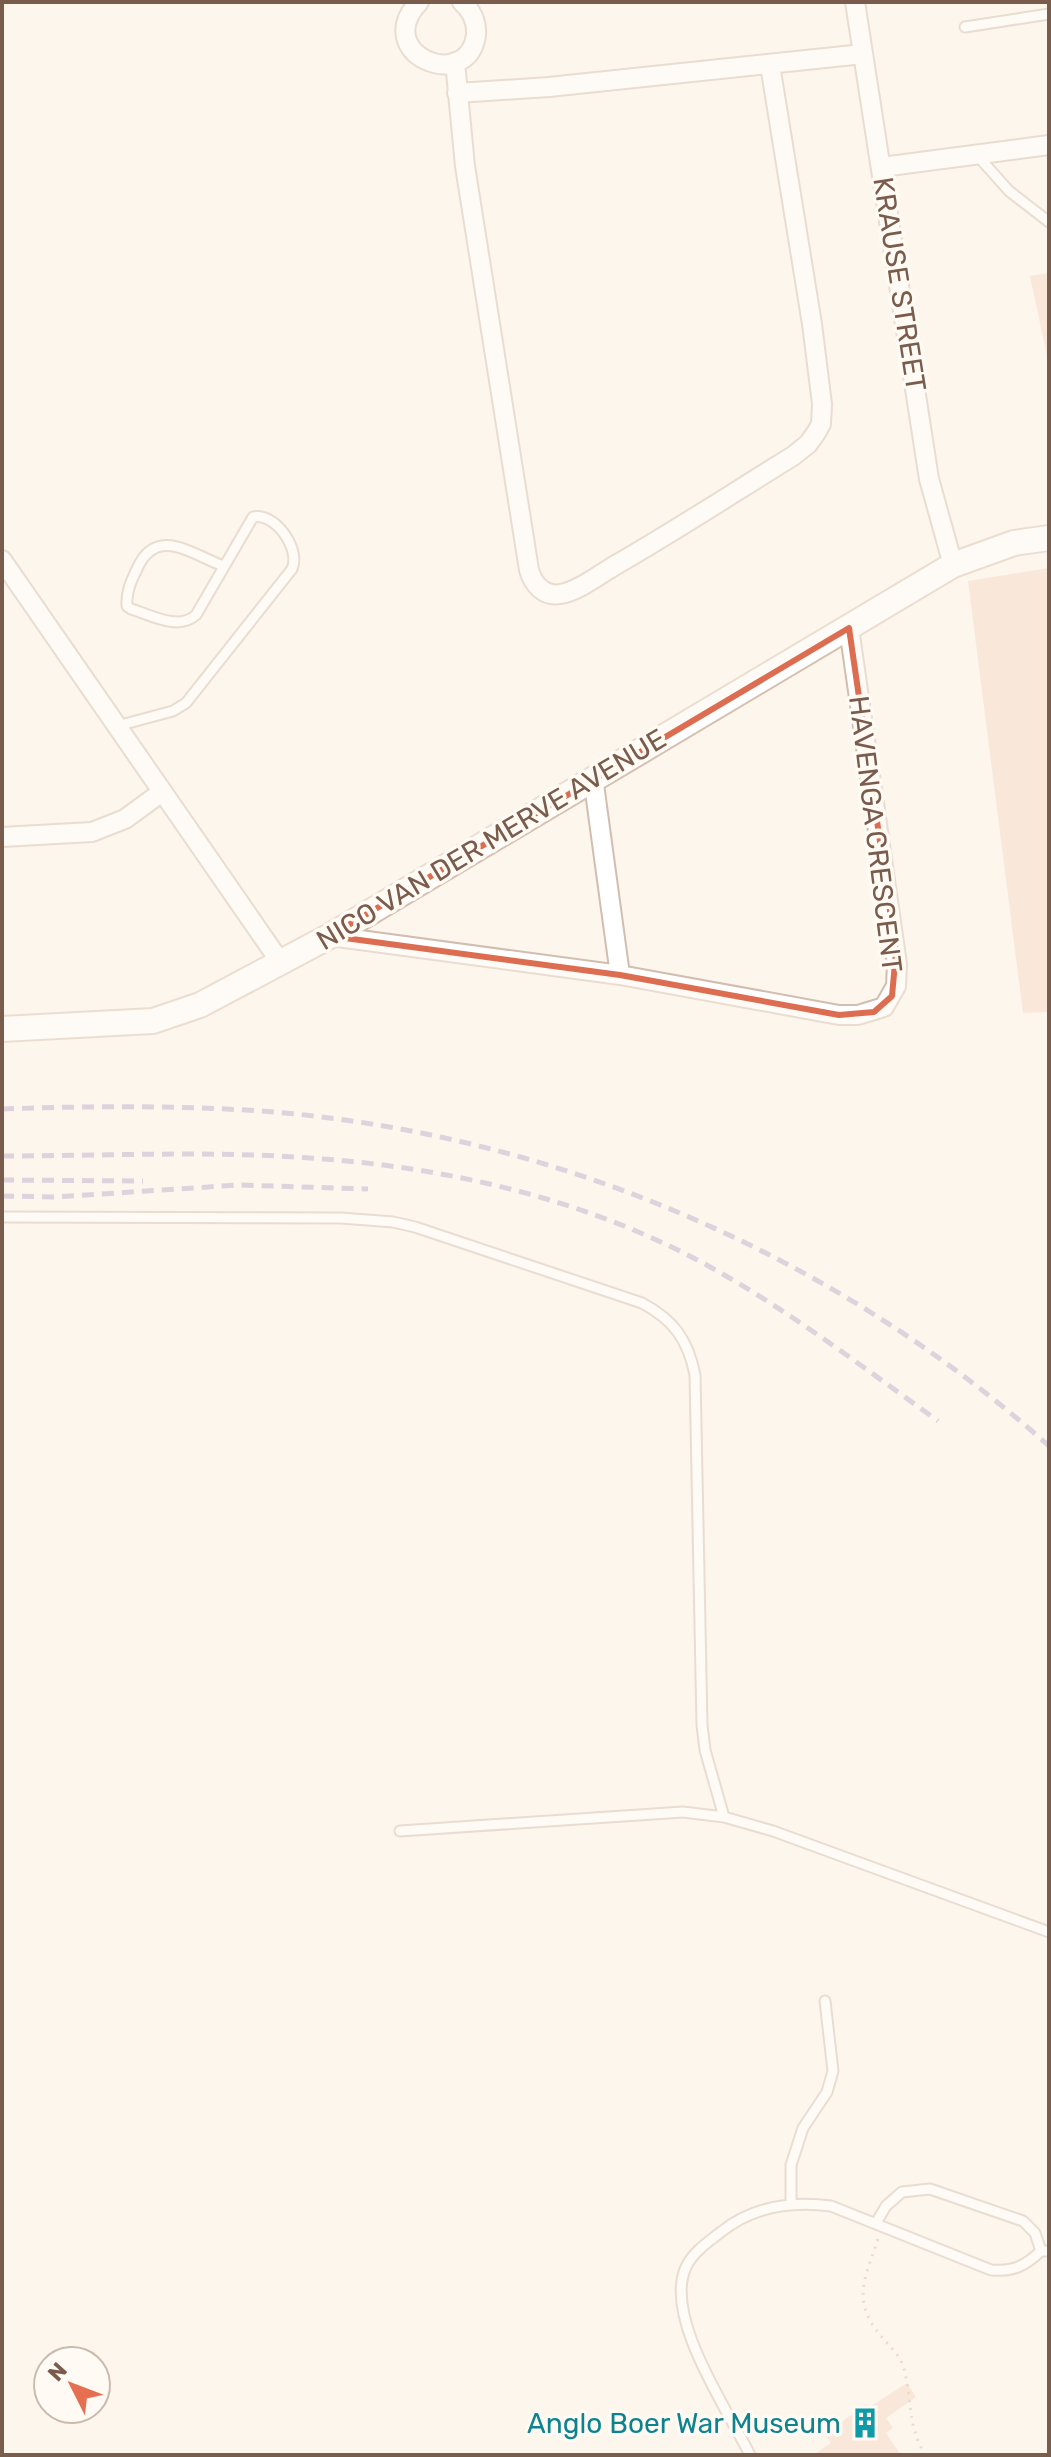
<svg xmlns="http://www.w3.org/2000/svg" width="1051" height="2457" font-family="Rubik,sans-serif">
	<style>
		.building { fill: #f3d5c3 }
		.lines { fill: none; stroke-linecap: round; stroke-linejoin: round }
		.lane-casing { stroke: #d1beb0; stroke-width: 13 }
		.street-casing { stroke: #d1beb0; stroke-width: 22 }
		.secondary-casing { stroke: #d6c0b0; stroke-width: 28 }
		.path { stroke: #d9b8a5; stroke-width: 3; stroke-dasharray: 2 6; stroke-linecap: butt }
		.lane { stroke: #fff; stroke-width: 9 }
		.street { stroke: #fff; stroke-width: 18 }
		.secondary { stroke: #fff; stroke-width: 24 }
		.rail { stroke: #b9a8c9; stroke-width: 5; stroke-dasharray: 12 8; stroke-linecap: butt }
		.marked { fill: none; stroke: #dc6d51; stroke-width: 6; stroke-linejoin: round }
		.labels { text-anchor: middle; stroke-width: 7; stroke-linejoin: round; paint-order: stroke }
		.street-label { font-size: 28px; fill: #7a5c4d; stroke: #fffaf3 }
		.culture-label { font-size: 28px; fill: #0d838f; stroke: #fffaf3; text-anchor: end }
	</style>
	<rect width="100%" height="100%" fill="#fdf6ec"/>
	<!-- building -->
	<path class="building" d="M1049,273V360L1048,361L1030,276Z
		M1049,568V1012L1023,1013L968,581Z
		M907,2383L916,2397L886,2418L893,2428L886,2433L901,2455H813L831,2443L825,2434L866,2404L868,2408Z"/>
	<g class="lines">
		<!-- lane casing -->
		<g class="lane-casing">
			<path id="lane" d="M965,27L1049,14
				M976,154L1009,191L1049,222
				M117,726L173,711L186,703L292,569C301,549 275,512 253,517L196,615C178,631 151,615 131,609L127,606C126,592 131,581 137,569C156,526 190,553 223,566
				M2,1217L341,1218L393,1222L415,1227L642,1303C674,1320 688,1340 695,1375L702,1725L705,1750L724,1817
				M400,1831L683,1812L724,1817L773,1831L1049,1932
				M791,2203V2165L803,2128L827,2092L833,2071L825,2001
				M876,2223L886,2206L902,2192L930,2189L1023,2221L1035,2233L1041,2251
				M750,2455C728,2410 663,2317 686,2267C693,2252 708,2242 721,2232C753,2206 791,2201 831,2206L991,2270C1013,2272 1025,2266 1041,2251H1049"/>
		</g>
		<!-- street casing -->
		<g class="street-casing">
			<path id="street" d="M419,2C370,54 468,94 476,35C477,22 472,11 462,2
				M855,2L929,479L953,565
				M455,62L465,166L529,570C533,584 544,597 560,594C577,592 599,575 614,566C675,531 733,493 793,456L808,444L816,433L821,424L822,404L812,324L770,65
				M457,93L549,87L863,54
				M882,167L1049,145
				M2,560L281,963
				M593,777L620,975L839,1015H858L884,1007L896,986L897,964L849,628
				M2,837L92,832L125,819L162,792
				M330,936L620,975"/>
		</g>
		<!-- secondary casing -->
		<g class="secondary-casing">
			<path id="secondary" d="M2,1029L153,1021L200,1005L330,936L953,565L1014,543L1049,538"/>
		</g>
		<!-- path -->
		<path class="path" d="M878,2239C865,2278 851,2301 881,2336C888,2345 900,2355 903,2366C913,2399 906,2422 925,2455"/>
		<!-- lane -->
		<use href="#lane" class="lane"/>
		<!-- street -->
		<use href="#street" class="street"/>
		<!-- secondary -->
		<use href="#secondary" class="secondary"/>
		<!-- rail -->
		<path class="rail" d="M2,1109C93,1106 183,1105 274,1112C559,1136 836,1256 1049,1446
			M2,1156C109,1156 217,1150 323,1159C457,1169 594,1202 712,1268C791,1312 864,1368 938,1421
			M2,1180L143,1181
			M2,1196L56,1197L238,1185L368,1189"/>
	</g>
	<!-- marked area -->
	<path d="M0 0H1051V2457H0ZM849,628L896,952L892,996L874,1012L839,1015L620,975L330,936Z" fill="#fdf6ec" fill-opacity=".55" fill-rule="evenodd"/>
	<path class="marked" d="M849,628L896,952L892,996L874,1012L839,1015L620,975L330,936Z"/>
	<!-- icons -->
	<defs>
		<g id="building-bare" transform="scale(2.4)"><path d="M-4-6H4V6H1V3H-1V6H-4ZM-2.5-4.3h1.7v1.8h-1.7ZM.8-4.3h1.7v1.8H.8ZM-2.5-1h1.7V.8h-1.7ZM.8-1h1.7V.8H.8Z" fill="#0f9aa8" stroke="#fffaf3" stroke-width="2.5" paint-order="stroke"/></g>
	</defs>
	<g fill-rule="evenodd">
		<use href="#building-bare" x="865" y="2423"/>
	</g>
	<g class="labels">
		<!-- street labels -->
		<g class="street-label">
			<text transform="translate(900 284) rotate(81)" y="10">KRAUSE STREET</text>
			<text transform="translate(876 834) rotate(83)" y="10">HAVENGA CRESCENT</text>
			<text transform="translate(491 839) rotate(-31)" y="10">NICO VAN DER MERVE AVENUE</text>
		</g>
		<!-- culture labels -->
		<g class="culture-label">
			<text x="841" y="2433">Anglo Boer War Museum</text>
		</g>
	</g>
	<!-- border -->
	<rect width="1051" height="2457" fill="none" stroke="#7a5c4d" stroke-width="8"/>
	<!-- north arrow -->
	<g transform="translate(72 2385) rotate(312)"><circle r="38" fill="#fffaf3" stroke="#cabbb1" stroke-width="2"/>
	<path d="M0-6L14 30L0 20L-14 30Z" fill="#e76f51"/>
	<text y="-12" font-size="22" font-weight="bold" text-anchor="middle" fill="#7a5c4d">N</text>
	</g>
</svg>
